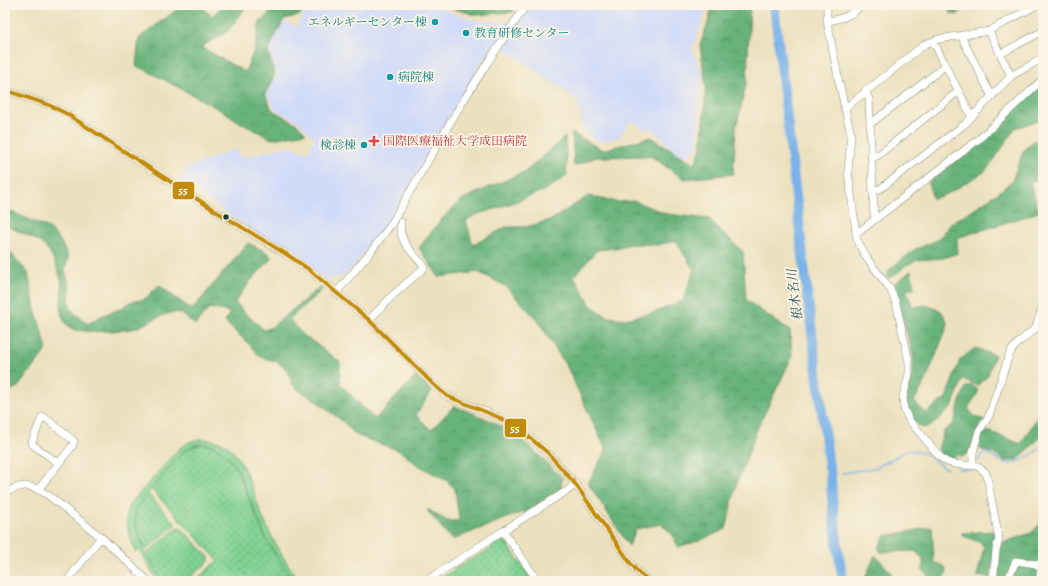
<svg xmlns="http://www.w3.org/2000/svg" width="1048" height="586" font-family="Alegreya,'Noto Serif JP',serif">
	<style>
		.built { fill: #d0daf9 }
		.grass { fill: url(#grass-dots); stroke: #508763 }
		.forest { fill: url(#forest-crowns); stroke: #447858; fill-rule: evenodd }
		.pitch { fill: #80d192; stroke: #508763 }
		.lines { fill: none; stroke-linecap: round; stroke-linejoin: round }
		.stream { stroke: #7ab2e9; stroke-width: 1.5 }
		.river { stroke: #7ab2e9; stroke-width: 10 }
		.minor-casing { stroke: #868f7a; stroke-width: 8 }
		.minor { stroke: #fff; stroke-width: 7 }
		.bus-1-casing { stroke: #fcf5e5; stroke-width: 7 }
		.bus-1 { stroke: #c18c0d; stroke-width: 4 }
		.culture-dot { fill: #0f9aa8; stroke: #fcf5e5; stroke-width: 1.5 }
		.health-dot { fill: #e0444e; stroke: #fcf5e5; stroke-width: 1.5 }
		.bus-dot { fill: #1f3d34; stroke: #fcf5e5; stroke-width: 1.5 }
		.labels { text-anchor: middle; stroke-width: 3.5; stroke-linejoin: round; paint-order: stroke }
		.culture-label { font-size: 12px; fill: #0d838f; stroke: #fcf5e5; text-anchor: end }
		.health-label { font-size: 12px; fill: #be3a42; stroke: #fcf5e5; text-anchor: start }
		.water-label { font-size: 13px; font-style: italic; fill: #365a61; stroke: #fcf5e5 }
		.line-badge { stroke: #fcf5e5; stroke-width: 1.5 }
		.badge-label { font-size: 11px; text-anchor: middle; font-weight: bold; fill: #fff }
	</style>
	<defs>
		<pattern id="grass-dots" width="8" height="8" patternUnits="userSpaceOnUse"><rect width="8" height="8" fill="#80d192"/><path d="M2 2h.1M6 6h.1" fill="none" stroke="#68ab78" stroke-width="1.8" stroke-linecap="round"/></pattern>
		<pattern id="forest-crowns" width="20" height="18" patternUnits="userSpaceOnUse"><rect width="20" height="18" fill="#68b37c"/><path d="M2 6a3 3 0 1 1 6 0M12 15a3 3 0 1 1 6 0" fill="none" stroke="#559366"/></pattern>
	</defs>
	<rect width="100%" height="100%" fill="#fcf5e5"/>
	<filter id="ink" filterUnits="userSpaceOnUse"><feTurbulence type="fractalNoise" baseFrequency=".025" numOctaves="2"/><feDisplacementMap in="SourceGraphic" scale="8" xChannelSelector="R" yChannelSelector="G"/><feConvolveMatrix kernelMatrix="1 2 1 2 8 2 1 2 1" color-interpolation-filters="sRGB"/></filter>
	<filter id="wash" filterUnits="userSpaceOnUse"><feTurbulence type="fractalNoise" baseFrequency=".012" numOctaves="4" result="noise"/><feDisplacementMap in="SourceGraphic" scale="16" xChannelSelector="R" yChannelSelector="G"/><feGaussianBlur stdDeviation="0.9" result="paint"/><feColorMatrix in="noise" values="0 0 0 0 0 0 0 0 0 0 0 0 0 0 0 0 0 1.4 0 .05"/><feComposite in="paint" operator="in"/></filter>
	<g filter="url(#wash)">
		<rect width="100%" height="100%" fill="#ece1bf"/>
		<!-- built -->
		<path class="built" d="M310,5H383L387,7L397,5H430L474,20L505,22L518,25L532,5H708L692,49L702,74L697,146L688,156L677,153L667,145L665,140L650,128L644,129L634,122H630L619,137L599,142L584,131L576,99L495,42L451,113L388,223L346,275L327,280L178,180L189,167L236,149L241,158L290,146L307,153L315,138L297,121L276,110L266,94L277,75L269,51L284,21L296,27Z"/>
		<!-- grass -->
		<path class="grass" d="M203,444C217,445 226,452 234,463L267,541L293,581H195L218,560L151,489L184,451L193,446Z
			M147,493L175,523V525L146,550C135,524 127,517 147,493Z
			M180,527L209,557V561L186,581H162L147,553L177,528Z
			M495,540L505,541L533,581H437L462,564L490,550Z"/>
		<!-- forest -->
		<path class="forest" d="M183,5H199L212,16L224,5H247L228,31L201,47L245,72L255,48L260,22L277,5H307L300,15L284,19L268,51L275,74L265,94L272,110L297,124L306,133L272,139L241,123L228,114L144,69L136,66L139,38Z
			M441,5H517L512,12L476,15Z
			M712,5H750L747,80L736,128L733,174L684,179L651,156L596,157L574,166L572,133L603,150L651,137L695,164L701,148L706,87L700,45L708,23Z
			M947,5H967L957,15L950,13L948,6Z
			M1043,85V119L1015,128L992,163L984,172L949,193L933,199L928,183L989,135L1030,95Z
			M565,137L567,176L547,189L507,205L475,215L466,221L473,245L506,227H526L551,220L588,196L617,202L634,201L667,214L709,219L743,252L746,300L790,331L792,357L758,427L736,486L726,529L701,540L678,547L673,535L661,524L636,529L629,546L588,483L606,450L568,369L537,319L504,285L478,272L439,277L419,248L440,221L461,200L526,171ZM676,241L694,270L683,301L653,313L625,319L608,317L591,306L574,276L597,250L615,248L631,244H646L657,245Z
			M1043,139V177L1030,182L1039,212L957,238L958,253L943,258L918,260L906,265L896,274L889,278L887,276L890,269L914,250L935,241L943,234L950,224L998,193L1012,181L1024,150L1033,141Z
			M5,209L49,228L61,242L68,257L65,271L70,287L69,304L73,312L88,324L101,316L122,308L130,302L145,299L159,285L192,310L248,243L268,253L272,258L252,279L235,302L245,313L264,330L272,327L320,287L322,290L289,319L302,334L340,362V384L375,419L416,376L432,391L416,415L431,430L454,406C471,413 490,419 506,429C527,442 544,461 562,478L561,489L526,512H522L452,540L427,510H429L447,521H458L459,518L455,489L447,481L418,465L400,451L358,436L351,430L342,421L312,398L299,390L292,384L288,371L276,361L260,357L250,345L225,322L230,312L209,308L196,325C191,322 183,314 179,313C168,310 146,324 136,328C128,331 80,333 73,329C53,319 65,295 61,279C59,272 53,257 49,251C40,238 18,232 5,225Z
			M5,246L28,273L35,309L47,349L18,387L5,392V319L6,313L5,309Z
			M911,271L914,289L906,290L913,307L926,305L941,311L945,317L948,325L925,382L914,401L926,413L946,398L960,360L975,348L995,355L987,377L978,386L963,379L952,407L931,426L921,428C916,423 910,417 908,410C903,394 916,374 913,356C908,333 899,310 893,288L894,284Z
			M971,385L977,389L978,393L968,408L974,416L984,420L977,431L969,452L962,457L955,454L954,461L942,456L938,449L944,431L954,423L960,401L966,387Z
			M1043,407V434L1022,456L1016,460L1005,461L994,454L976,447L982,432H991L1021,444Z
			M1043,521V581H995L999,569V551L1002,543L1031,533Z
			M932,527L934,562L945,567L947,573L940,581H932L923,570V559L915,551L881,552L878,548L885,536Z
			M993,531L996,539L990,578L977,576L984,547L981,543L962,535V533Z
			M875,555L892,574L886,581H864Z"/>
		<!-- pitch -->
		<path class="pitch" d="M200,439C207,440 215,440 222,443C246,454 254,500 265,523C274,543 286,562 299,581H293L267,541L238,470C226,450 206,434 184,451L136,507C130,531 151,561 162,581H157L140,550L135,552C131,537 122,519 130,504L179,449L189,442Z"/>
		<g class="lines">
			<!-- stream -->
			<path class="stream" d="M978,461L984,452C990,455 997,460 1004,462C1015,467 1034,453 1043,446
				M957,469H972
				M842,473L876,468L908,450L925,453L944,468H948
				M832,477L836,475"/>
			<!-- river -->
			<path class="river" d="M774,5L808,300L829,467C832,477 831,487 832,497C835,526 838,553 843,581"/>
		</g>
	</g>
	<g filter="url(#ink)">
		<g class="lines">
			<!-- minor casing -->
			<g class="minor-casing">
				<path id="minor" d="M827,5V21L839,82L851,135L848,171L857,240L866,257L890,289L896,303L909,362V374L903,397L904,409L909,420L940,457L947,462L954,464L977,466L985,472L987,476L999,539L996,550L994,573L991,581
					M827,21C842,19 851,16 862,5
					M989,31L1011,76
					M962,35L963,40L990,93L993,95
					M933,41L972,117
					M1000,54L1043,31
					M5,90L49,105L67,114L217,212L286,254L307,268L369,320L434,385L447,396L498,417L529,437L548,453L576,485L631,564L640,574L650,581
					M865,91L869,99L874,215L876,219
					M844,107L849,105L925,44L939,39L989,31L1037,5
					M870,122L874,121L945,66
					M871,157L877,156L959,91
					M872,190L880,189L965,124L1011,76L1043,58
					M856,233L860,231L979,139L1043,79
					M337,292L372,250L390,226L457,111L486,65L526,5
					M369,320L393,295L424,268L423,265C413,253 397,240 401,222
					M973,465V452L976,442L979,431L989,416L1008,358L1011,351L1020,341L1036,328L1043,304
					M38,490L73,445L74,441L44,417H42L32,442L33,445L58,463
					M5,493C24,483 29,484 48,495L101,537L148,581
					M67,581L101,537
					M426,581L503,531
					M538,581L503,531L576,485
					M1007,581L1016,561L1036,564L1041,569L1039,581"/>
			</g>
			<!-- minor -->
			<use href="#minor" class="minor"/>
			<!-- bus-1 casing -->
			<g class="bus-1-casing">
				<path id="bus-1" d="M5,90L49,105L67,114L217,212L286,254L307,268L369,320L434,385L447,396L498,417L529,437L548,453L576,485L631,564L640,574L650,581"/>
			</g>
			<!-- bus-1 -->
			<use href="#bus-1" class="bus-1"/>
		</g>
	</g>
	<!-- markers -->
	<g class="culture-dot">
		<circle cx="435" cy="22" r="4"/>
		<circle cx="466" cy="33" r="4"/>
		<circle cx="390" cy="77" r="4"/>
		<circle cx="364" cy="145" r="4"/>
	</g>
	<path class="health-dot" d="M372 135h4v4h4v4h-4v4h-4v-4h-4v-4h4z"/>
	<circle class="bus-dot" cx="226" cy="217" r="3.5"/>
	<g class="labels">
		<!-- culture labels -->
		<g class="culture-label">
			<text x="427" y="26">エネルギーセンター棟</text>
			<text x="474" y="37" text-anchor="start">教育研修センター</text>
			<text x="398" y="81" text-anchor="start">病院棟</text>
			<text x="356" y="149">検診棟</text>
		</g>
		<!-- health labels -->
		<g class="health-label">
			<text x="383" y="145">国際医療福祉大学成田病院</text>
		</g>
		<!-- water labels -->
		<g class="water-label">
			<text transform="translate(794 295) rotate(-97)" y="5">根木名川</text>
		</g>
	</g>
	<g class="line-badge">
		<rect x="172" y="181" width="23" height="19" rx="4" fill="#c18c0d"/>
		<rect x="504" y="418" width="23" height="20" rx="4" fill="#c18c0d"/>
	</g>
	<g class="badge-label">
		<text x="183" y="194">55</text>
		<text x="515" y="432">55</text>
	</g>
	<!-- margin -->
	<rect width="1048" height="586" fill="none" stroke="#fcf5e5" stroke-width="20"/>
</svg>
